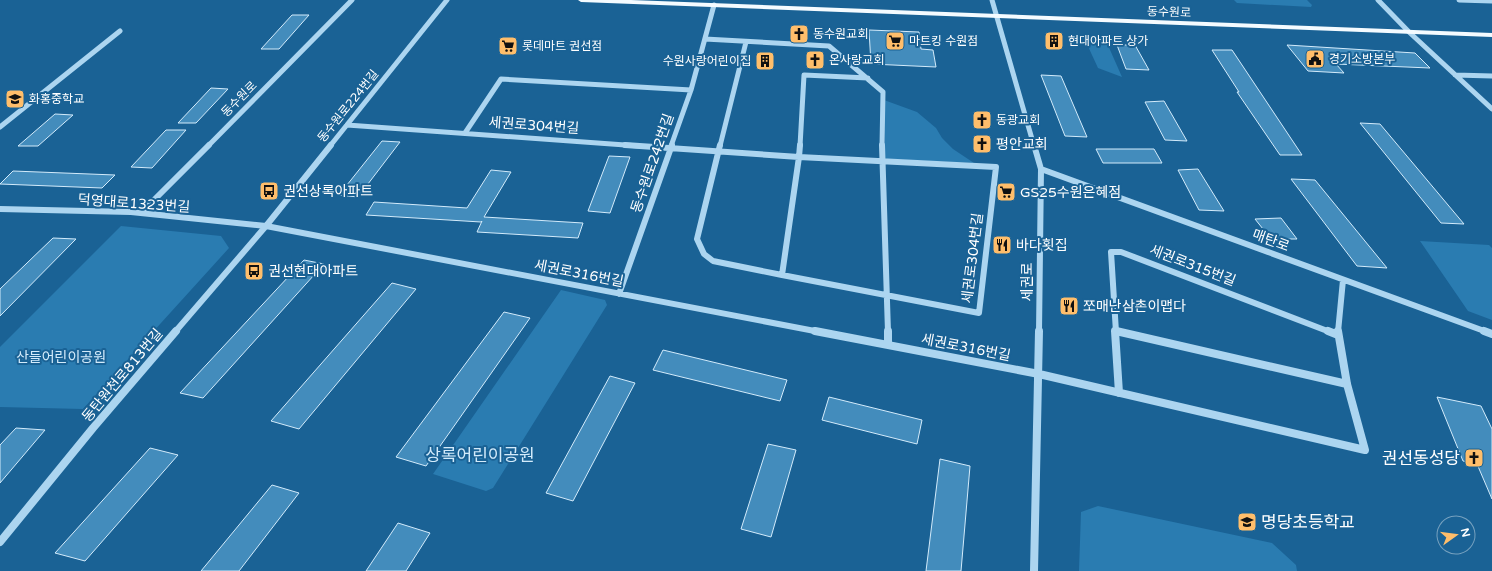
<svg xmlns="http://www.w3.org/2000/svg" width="1492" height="571" font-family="'Varela Round','Noto Sans KR',sans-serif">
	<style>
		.green { fill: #2a7cb1 }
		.building { fill: #438cbc; stroke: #d3ebfb }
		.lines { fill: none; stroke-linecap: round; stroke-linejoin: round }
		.minor-far2 { stroke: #acd5f0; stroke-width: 5 }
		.minor-far1 { stroke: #acd5f0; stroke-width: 6 }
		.minor { stroke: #acd5f0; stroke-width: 8 }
		.major { fill: #f5fbff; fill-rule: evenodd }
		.labels { text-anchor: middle; stroke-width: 4; stroke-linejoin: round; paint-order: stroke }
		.far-street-label { font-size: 12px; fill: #fff; stroke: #1a6295 }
		.far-poi-label { font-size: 12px; fill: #fff; stroke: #1a6295; text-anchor: start }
		.street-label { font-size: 14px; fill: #fff; stroke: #1a6295 }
		.poi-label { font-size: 14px; fill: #fff; stroke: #1a6295; text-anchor: start }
		.park-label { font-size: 14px; fill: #d3ebfb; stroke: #1a6295 }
		.near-park-label { font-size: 17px; fill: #d3ebfb; stroke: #1a6295 }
		.near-poi-label { font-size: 17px; fill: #fff; stroke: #1a6295; text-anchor: end }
	</style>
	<rect width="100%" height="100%" fill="#1a6295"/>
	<!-- green -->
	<path class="green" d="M1234,0H1307L1312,5L1311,7L1237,3Z
		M1086,42L1107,43L1122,77L1098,68Z
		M884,100L917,112L936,128L942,138L953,149L974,163L885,159Z
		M121,226L221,236L229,248L83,409L0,407V347Z
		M1420,241L1489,245L1492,248V320L1468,311Z
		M561,290L605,300L607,305L493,488L486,491L433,474Z
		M1098,506L1272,543L1296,565L1297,571H1079L1081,512Z"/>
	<!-- building -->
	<path class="building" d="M292,15H309L279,49H261Z
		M869,30L919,32L921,49L933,50L936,67L871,64Z
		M1117,45H1135L1149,70L1126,69Z
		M1287,45L1415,53L1430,68L1336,64L1344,73L1308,71Z
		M1212,50H1232L1302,155H1280L1237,92H1239Z
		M1041,75L1061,76L1087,137L1065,136Z
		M211,88L228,89L196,123H178Z
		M1164,101L1187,141L1165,140L1145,102Z
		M55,114L73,115L38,146H18Z
		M1360,123L1380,124L1464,224L1441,223Z
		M166,130H186L152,168L131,167Z
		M382,141L400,142L358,197L339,195Z
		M1096,149H1154L1162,163H1103Z
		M609,156L630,157L610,213L588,211Z
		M1198,169L1224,211L1199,210L1178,170Z
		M491,170L511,172L484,217L583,223L578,238L477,232L482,221L481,222L366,215L374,202L467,208Z
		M13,171L115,175L102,188L0,184Z
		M1291,179L1315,180L1387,268L1357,266Z
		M1281,218L1297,239H1271L1255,219Z
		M53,238L76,239L0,316V289Z
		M304,260L324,264L203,398L180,393Z
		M392,283L416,289L299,429L271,421Z
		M504,312L530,318L426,466L396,457Z
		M663,350L787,380L780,401L653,370Z
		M610,376L635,383L573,501L546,493Z
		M829,397L922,420L917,444L822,420Z
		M1437,397L1481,406L1492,429V499L1477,464L1463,461Z
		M16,428L45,430L0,483V445Z
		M768,444L796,450L771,537L741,529Z
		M150,448L178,455L85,561L55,553Z
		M940,459L970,466L961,571H926Z
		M272,485L299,493L239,571H201Z
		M398,523L430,533L406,571H366Z"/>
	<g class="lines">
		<!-- minor-far2 -->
		<path class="minor-far2" d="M992,0L1034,146
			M1378,0L1409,32L1492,109
			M1459,0L1492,1
			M705,39L829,46L883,92L882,146
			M1455,75L1492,76
			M347,125L639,146
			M0,127L120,31
			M465,133L501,79L691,90
			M208,146L352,0
			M330,146L447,0
			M671,146L691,90L714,5
			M720,146L746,42
			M800,146L804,75L868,78"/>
		<!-- minor-far1 -->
		<path class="minor-far1" d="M625,145L799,157
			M720,145L697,239L704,254L713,261L782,275
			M882,145L888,332
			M1034,145L1041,169L1039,332
			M799,157L996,167L979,313L782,275Z
			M799,157L800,145
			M1041,169L1487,332
			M0,209L131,212L266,226L820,332
			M141,213L209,145
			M619,294L672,145
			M1116,331L1121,332
			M175,332L266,226L331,145
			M1116,332L1111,252H1121L1330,332
			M1338,332L1343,280"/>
		<!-- minor -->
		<path class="minor" d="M815,331L1039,374L1365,450L1347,384L1338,331
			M888,331V345
			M1115,331L1119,393
			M1116,331L1347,384
			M1328,331L1338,335
			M1484,331L1492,334
			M0,542L93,428L176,331
			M1034,571L1039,331"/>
		<!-- major -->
		<path class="major" d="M578,0H631L1492,33V37L581,2Z"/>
	</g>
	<!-- icons -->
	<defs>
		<g id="church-square" transform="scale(1)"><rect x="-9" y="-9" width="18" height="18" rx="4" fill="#ffbe6b" stroke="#1a6295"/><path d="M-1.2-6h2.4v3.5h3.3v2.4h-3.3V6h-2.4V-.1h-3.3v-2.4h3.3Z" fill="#111"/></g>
		<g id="supermarket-square" transform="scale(1)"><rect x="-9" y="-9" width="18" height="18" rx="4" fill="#ffbe6b" stroke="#1a6295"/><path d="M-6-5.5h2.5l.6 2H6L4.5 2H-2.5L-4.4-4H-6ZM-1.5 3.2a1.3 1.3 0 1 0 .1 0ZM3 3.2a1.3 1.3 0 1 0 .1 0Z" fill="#111"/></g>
		<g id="building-square" transform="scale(1)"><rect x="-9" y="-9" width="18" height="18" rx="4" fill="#ffbe6b" stroke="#1a6295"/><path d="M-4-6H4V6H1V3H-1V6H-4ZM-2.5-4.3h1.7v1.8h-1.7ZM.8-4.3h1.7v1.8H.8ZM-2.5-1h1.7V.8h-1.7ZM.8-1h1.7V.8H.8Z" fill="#111"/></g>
		<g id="civic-square" transform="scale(1)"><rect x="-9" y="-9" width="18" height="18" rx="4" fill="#ffbe6b" stroke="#1a6295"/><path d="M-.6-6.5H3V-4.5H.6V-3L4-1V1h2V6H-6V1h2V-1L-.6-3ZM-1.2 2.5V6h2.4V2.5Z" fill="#111"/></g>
		<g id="school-square" transform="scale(1)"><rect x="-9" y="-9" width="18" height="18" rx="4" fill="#ffbe6b" stroke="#1a6295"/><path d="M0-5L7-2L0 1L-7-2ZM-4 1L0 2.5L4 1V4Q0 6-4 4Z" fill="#111"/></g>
		<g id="bus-square" transform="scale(1)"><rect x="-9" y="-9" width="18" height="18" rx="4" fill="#ffbe6b" stroke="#1a6295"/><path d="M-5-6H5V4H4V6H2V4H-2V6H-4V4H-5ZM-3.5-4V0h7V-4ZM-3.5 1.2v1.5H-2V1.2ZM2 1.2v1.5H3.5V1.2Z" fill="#111"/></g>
		<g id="restaurant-square" transform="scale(1)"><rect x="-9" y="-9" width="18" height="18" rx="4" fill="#ffbe6b" stroke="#1a6295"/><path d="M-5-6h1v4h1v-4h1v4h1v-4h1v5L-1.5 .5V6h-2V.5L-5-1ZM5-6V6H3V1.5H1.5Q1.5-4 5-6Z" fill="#111"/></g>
	</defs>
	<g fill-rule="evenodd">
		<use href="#church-square" x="799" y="34"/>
		<use href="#supermarket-square" x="895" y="41"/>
		<use href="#building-square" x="1054" y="41"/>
		<use href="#supermarket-square" x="508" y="46"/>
		<use href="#civic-square" x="1315" y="59"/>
		<use href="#church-square" x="815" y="60"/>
		<use href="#building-square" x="765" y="61"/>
		<use href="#school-square" x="15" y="99"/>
		<use href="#church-square" x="982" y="120"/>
		<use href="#church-square" x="982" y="144"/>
		<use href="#bus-square" x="269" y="191"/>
		<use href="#supermarket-square" x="1006" y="192"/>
		<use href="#restaurant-square" x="1002" y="245"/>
		<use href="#bus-square" x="254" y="271"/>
		<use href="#restaurant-square" x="1069" y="306"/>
		<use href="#church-square" x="1474" y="458"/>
		<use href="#school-square" x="1247" y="522"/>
	</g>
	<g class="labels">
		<!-- far-street labels -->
		<g class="far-street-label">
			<text transform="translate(1169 12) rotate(2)" y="4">동수원로</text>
			<text transform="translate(239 99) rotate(-45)" y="4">동수원로</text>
			<text transform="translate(348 106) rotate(-51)" y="4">동수원로224번길</text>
		</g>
		<!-- far-poi labels -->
		<g class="far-poi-label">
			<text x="813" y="38">동수원교회</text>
			<text x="909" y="45">마트킹 수원점</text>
			<text x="1068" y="45">현대아파트 상가</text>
			<text x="522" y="50">롯데마트 권선점</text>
			<text x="1329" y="63">경기소방본부</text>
			<text x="829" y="64">온사랑교회</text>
			<text x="751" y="65" text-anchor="end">수원사랑어린이집</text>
			<text x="29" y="103">화홍중학교</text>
			<text x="996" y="124">동광교회</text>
		</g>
		<!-- street labels -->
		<g class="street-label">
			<text transform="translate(534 125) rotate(4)" y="5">세권로304번길</text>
			<text transform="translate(652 163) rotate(-71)" y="5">동수원로242번길</text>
			<text transform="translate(134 203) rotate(4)" y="5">덕영대로1323번길</text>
			<text transform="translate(1271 240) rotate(20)" y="5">매탄로</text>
			<text transform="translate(972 258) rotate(-83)" y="5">세권로304번길</text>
			<text transform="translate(1193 265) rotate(21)" y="5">세권로315번길</text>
			<text transform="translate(579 273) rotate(11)" y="5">세권로316번길</text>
			<text transform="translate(1027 282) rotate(-90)" y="5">세권로</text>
			<text transform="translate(966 347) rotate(11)" y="5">세권로316번길</text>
			<text transform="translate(122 375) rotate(-50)" y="5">동탄원천로813번길</text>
		</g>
		<!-- poi labels -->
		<g class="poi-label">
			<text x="996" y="149">평안교회</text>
			<text x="283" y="196">권선상록아파트</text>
			<text x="1020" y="197">GS25수원은혜점</text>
			<text x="1016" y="250">바다횟집</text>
			<text x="268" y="276">권선현대아파트</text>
			<text x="1083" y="311">쪼매난삼촌이맵다</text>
		</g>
		<!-- park labels -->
		<g class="park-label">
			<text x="61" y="362">산들어린이공원</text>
		</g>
		<!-- near-park labels -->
		<g class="near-park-label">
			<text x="480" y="461">상록어린이공원</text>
		</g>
		<!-- near-poi labels -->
		<g class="near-poi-label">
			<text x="1460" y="464">권선동성당</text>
			<text x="1261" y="528" text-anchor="start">명당초등학교</text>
		</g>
	</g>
	<!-- north arrow -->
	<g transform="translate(1456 535) rotate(76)"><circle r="19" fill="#1a6295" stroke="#76a1bf"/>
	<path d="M0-3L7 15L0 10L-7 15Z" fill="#ffbe6b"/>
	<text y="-6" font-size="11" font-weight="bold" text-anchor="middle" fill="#ffffff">N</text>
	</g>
</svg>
